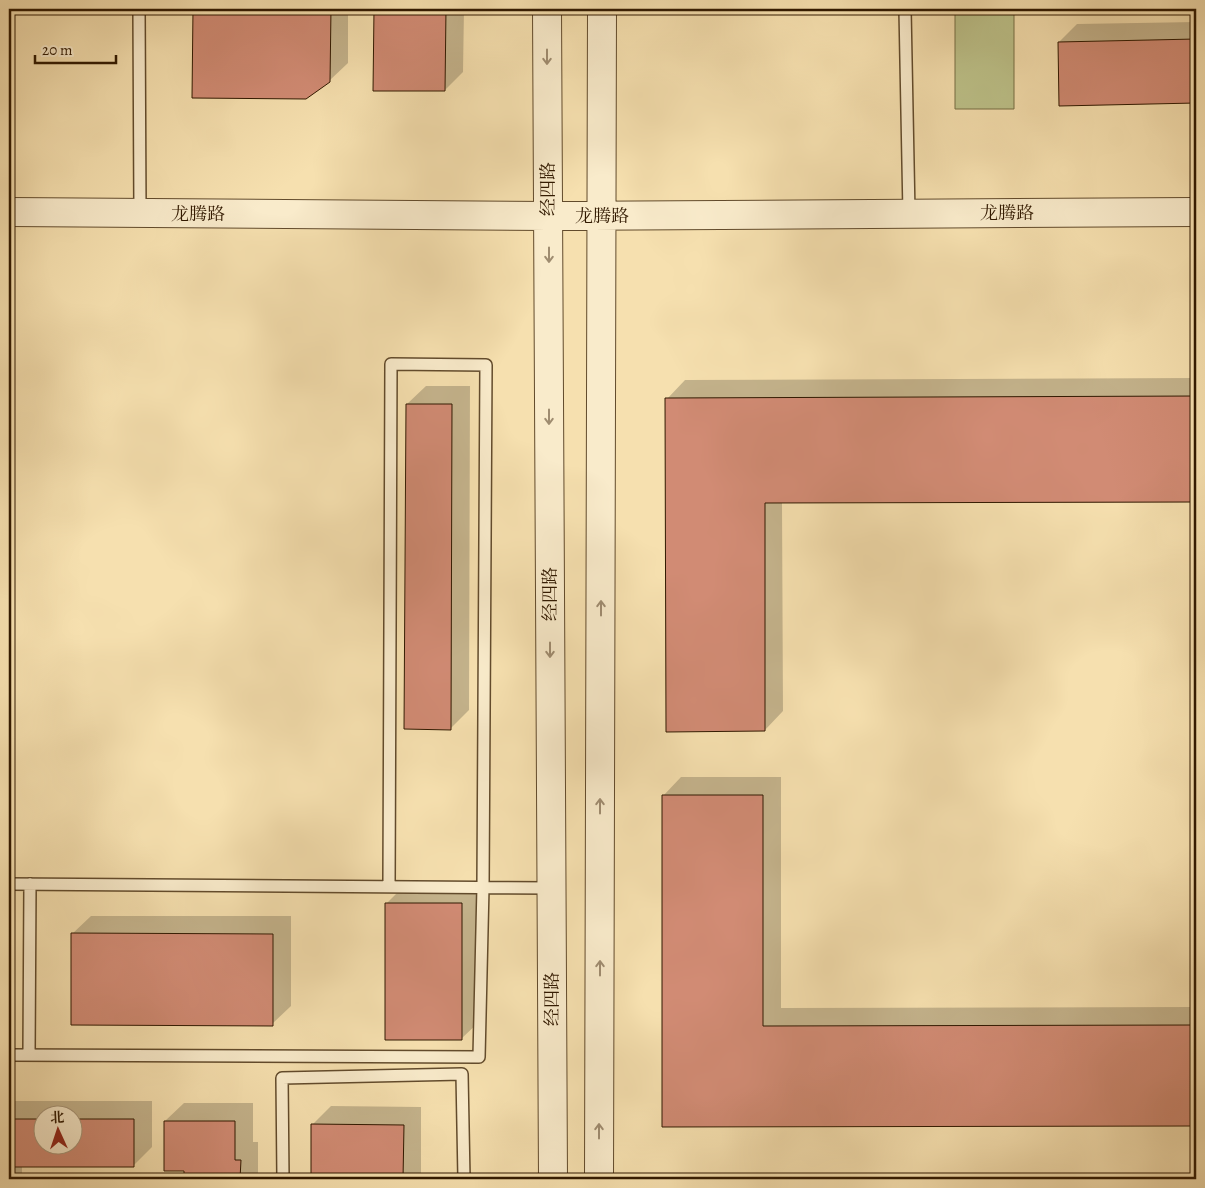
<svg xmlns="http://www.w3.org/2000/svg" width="1205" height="1188" font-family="Alegreya,'Noto Serif SC',serif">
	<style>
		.pitch { fill: #bdc28a; stroke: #776e45 }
		.shadow { fill: #0003; fill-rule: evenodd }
		.building { fill: #d18b74; stroke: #311900 }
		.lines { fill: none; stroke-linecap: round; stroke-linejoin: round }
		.service-casing { stroke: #624b2c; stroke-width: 14 }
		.tertiary-casing { stroke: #624b2c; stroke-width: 30 }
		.service { stroke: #f9ebcb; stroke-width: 11 }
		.tertiary { stroke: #f9ebcb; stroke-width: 28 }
		.oneway { stroke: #9f8c70 }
		.labels { text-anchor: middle; stroke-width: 4.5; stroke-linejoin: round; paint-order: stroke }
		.street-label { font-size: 18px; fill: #311900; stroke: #f9ebcb }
	</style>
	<rect width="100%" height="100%" fill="#f6e0af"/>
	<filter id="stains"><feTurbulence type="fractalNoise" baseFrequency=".004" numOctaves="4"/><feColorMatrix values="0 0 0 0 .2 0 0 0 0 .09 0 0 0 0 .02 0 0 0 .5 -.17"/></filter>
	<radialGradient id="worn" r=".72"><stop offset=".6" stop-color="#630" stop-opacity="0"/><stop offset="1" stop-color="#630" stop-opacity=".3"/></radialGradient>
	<!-- pitch -->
	<path class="pitch" d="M955,9H1014V109H955Z"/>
	<!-- shadow -->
	<path class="shadow" d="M194,9H348V63L329,81L193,97Z
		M375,9H464L463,72L445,90H375Z
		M1196,22V102L1060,104L1059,42L1077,24Z
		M1196,378V500L782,502L783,711L765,730L667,399L685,380Z
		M426,386H470L469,710L450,729L407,404Z
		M681,777H781V1008L1196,1007V1125L663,1126V796Z
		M405,885H480V1021L461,1039L387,903Z
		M91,916H291V1006L272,1024L72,934Z
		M10,1101H152V1147L133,1166H22V1179H9V1102ZM42,1116H72V1146H42Z
		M184,1103H253V1142H258V1179H185V1170L165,1121Z
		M331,1106L421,1107V1179H312V1125Z"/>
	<!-- building -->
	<path class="building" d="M193,9H331L330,82L306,99L192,98Z
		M374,9H446L445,91H373Z
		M1196,39V103L1059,106L1058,42Z
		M1196,396V502L765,503V731L666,732L665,398Z
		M406,404H452L451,730L404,729Z
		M662,795H763V1026L1196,1025V1126L662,1127Z
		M385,903H462V1040H385Z
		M71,933L273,934V1026L71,1025Z
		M9,1119H42V1146H72V1119H134V1167H9Z
		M164,1121H235V1160H241L240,1179H184V1171H164Z
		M311,1124L404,1125L403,1179H311Z"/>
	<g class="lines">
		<!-- service casing -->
		<g class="service-casing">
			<path id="service" d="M139,9L140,213
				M905,9L909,214
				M9,884L551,888
				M9,1055L479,1057L483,887L486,365L391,364L389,887
				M29,1055L30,884
				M283,1179L282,1078L462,1074L464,1179"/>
		</g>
		<!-- tertiary casing -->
		<g class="tertiary-casing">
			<path id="tertiary" d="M547,9L553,1179
				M9,212L549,216L1196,212
				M599,1179L602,9"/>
		</g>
		<!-- service -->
		<use href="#service" class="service"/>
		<!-- tertiary -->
		<use href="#tertiary" class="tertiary"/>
	</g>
	<!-- one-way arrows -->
	<defs><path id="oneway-shaft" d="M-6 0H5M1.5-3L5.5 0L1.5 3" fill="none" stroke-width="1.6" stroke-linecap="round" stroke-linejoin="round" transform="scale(1.25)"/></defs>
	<g class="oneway">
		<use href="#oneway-shaft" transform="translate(547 57) rotate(90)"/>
		<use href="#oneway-shaft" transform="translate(549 255) rotate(90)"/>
		<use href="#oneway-shaft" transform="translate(549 417) rotate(90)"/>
		<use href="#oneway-shaft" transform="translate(601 608) rotate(-90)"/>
		<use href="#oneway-shaft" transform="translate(550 650) rotate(90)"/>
		<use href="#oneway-shaft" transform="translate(600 806) rotate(-90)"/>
		<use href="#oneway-shaft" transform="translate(600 968) rotate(-90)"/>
		<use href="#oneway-shaft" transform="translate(599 1131) rotate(-90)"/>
	</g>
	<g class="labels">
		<!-- street labels -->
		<g class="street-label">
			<text transform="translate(548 189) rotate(-90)" y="6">经四路</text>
			<text x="1007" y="219">龙腾路</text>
			<text x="198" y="220">龙腾路</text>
			<text x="602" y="222">龙腾路</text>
			<text transform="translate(550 594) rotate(-90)" y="6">经四路</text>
			<text transform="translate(552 999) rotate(-90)" y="6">经四路</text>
		</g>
	</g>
	<!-- margin -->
	<rect width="1205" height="1188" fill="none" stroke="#f6e0af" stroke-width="30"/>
	<rect x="10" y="10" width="1185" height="1168" fill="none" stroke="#311900" stroke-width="2.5"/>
	<rect x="15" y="15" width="1175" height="1158" fill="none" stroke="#311900"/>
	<!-- north arrow -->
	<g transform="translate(58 1130) rotate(357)"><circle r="24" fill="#f9ebcb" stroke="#a9977a"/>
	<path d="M0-4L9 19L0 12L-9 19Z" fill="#8f2418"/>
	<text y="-8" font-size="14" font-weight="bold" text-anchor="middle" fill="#311900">北</text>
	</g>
	<!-- scale -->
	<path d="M35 55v8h81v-8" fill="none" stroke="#311900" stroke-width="2.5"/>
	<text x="42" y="55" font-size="15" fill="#311900" stroke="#f9ebcb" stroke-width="4" paint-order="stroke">20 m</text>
	<rect width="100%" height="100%" filter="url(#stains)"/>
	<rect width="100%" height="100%" fill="url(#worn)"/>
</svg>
